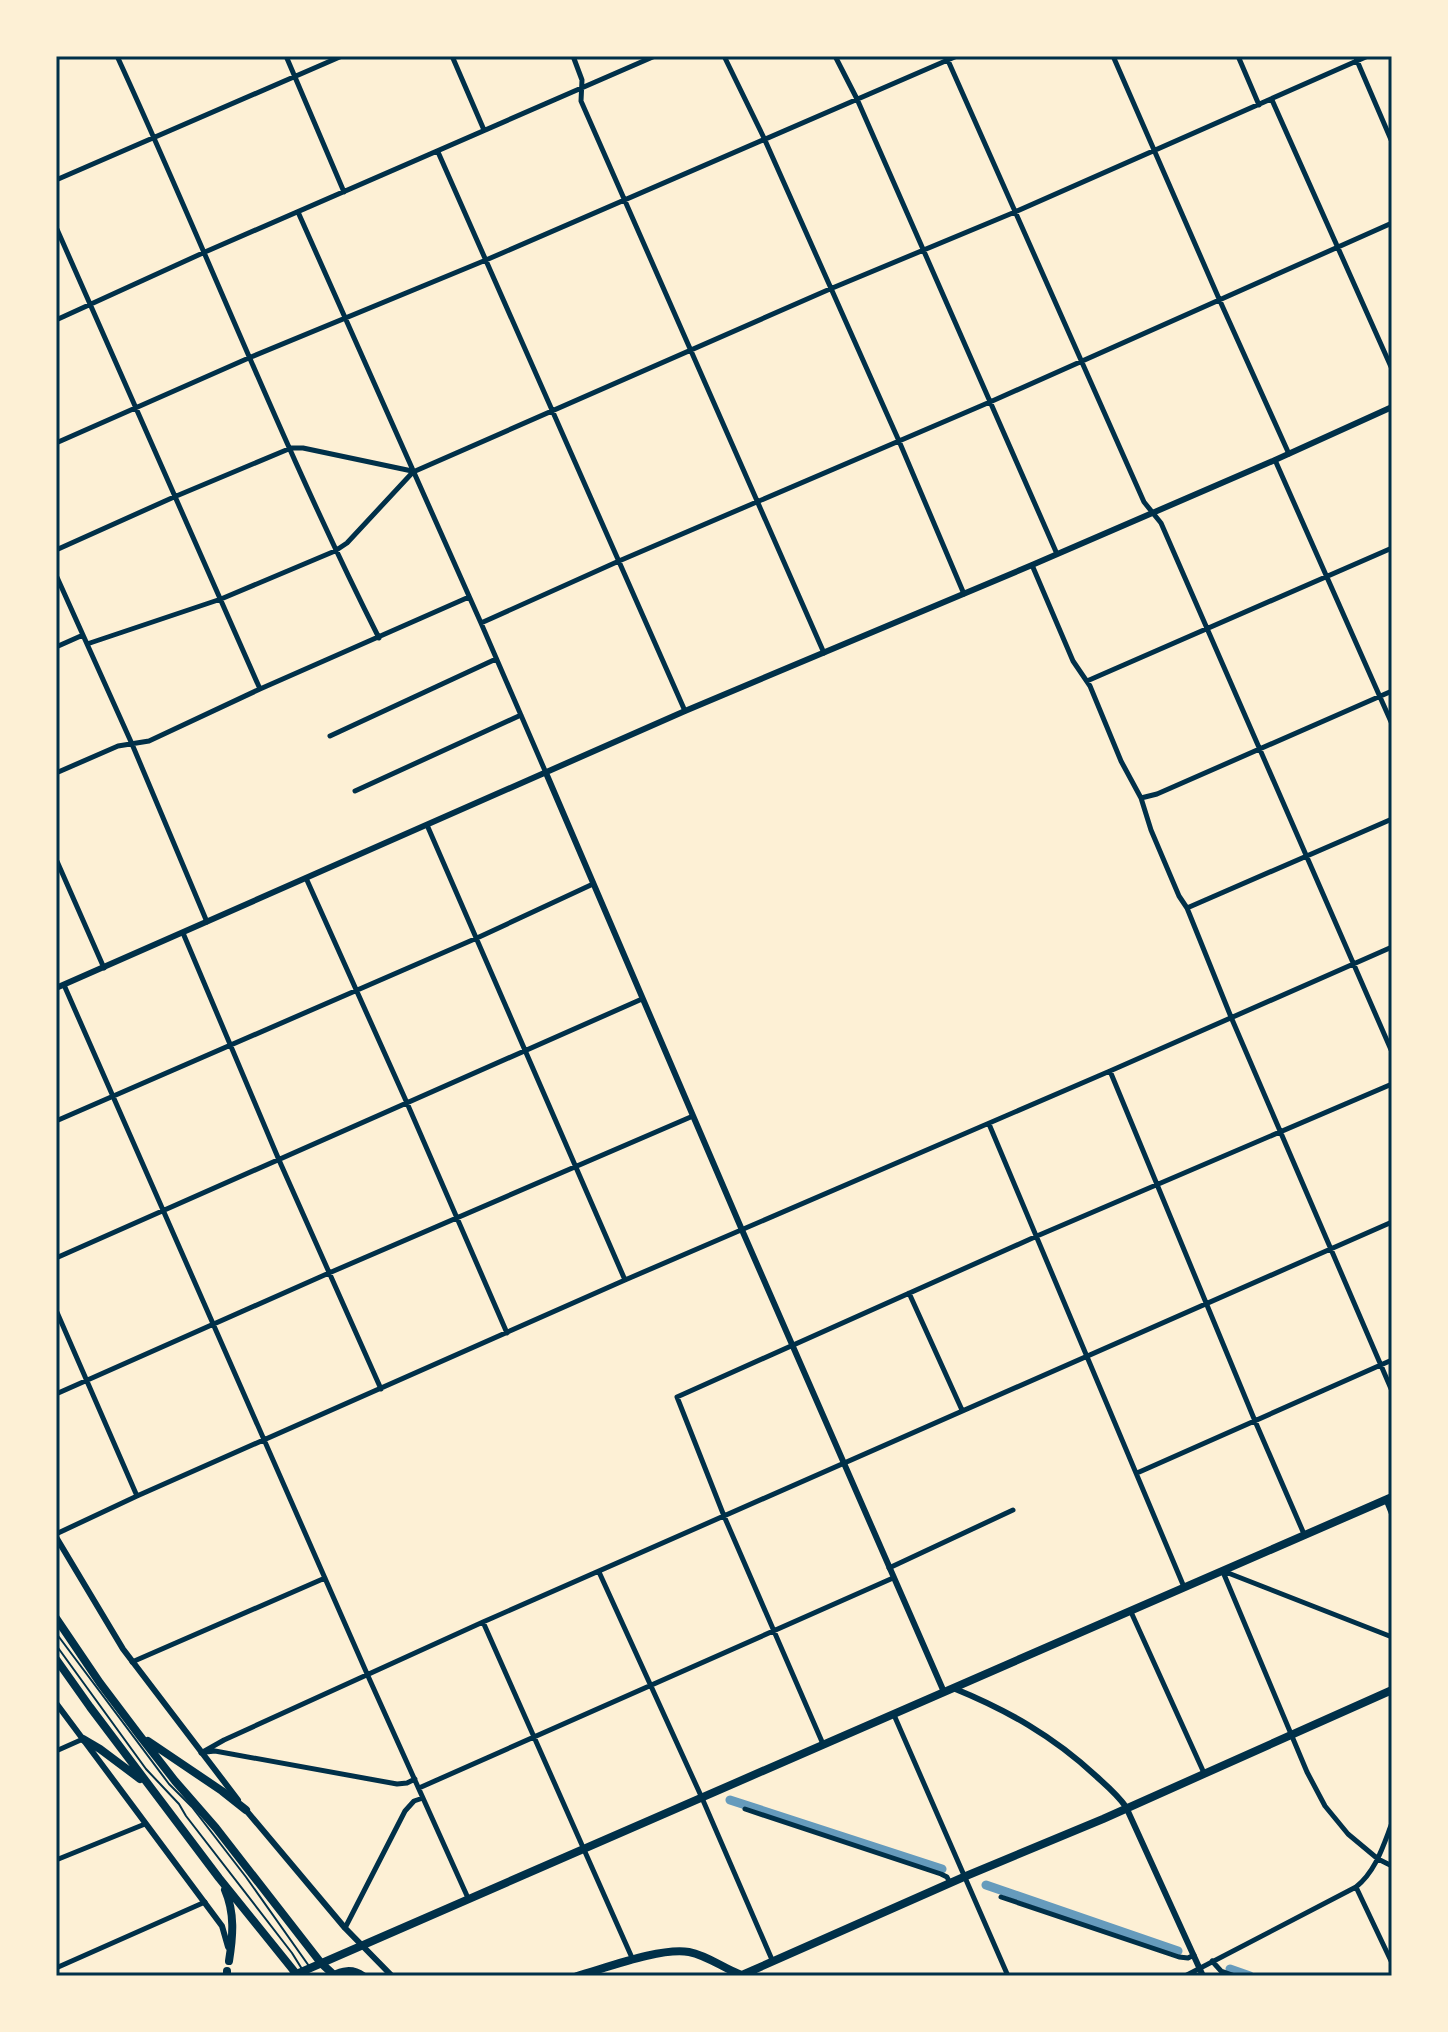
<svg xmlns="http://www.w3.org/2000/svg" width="1448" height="2032" font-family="'Noto Sans',sans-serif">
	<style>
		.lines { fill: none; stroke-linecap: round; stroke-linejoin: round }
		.canal { stroke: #669bbc; stroke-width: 9 }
		.service { stroke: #003049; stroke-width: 2 }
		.minor { stroke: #003049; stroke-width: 5 }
		.tertiary { stroke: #003049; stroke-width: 6 }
		.primary { stroke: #003049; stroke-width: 8 }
		.trunk { stroke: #003049; stroke-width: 8 }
		.neatline { fill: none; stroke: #003049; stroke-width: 3 }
	</style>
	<rect width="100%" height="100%" fill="#fdf0d5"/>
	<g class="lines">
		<!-- canal -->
		<path class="canal" d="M730,1800L942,1869
			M986,1885L1178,1951
			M1230,1969L1250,1976"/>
		<!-- service -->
		<path class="service" d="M56,1633L169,1784L192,1807L246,1877L309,1966
			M56,1645L146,1769L179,1804L186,1816L292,1953L302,1969"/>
		<!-- minor -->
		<path class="minor" d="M117,56C206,249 283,448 379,638
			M286,56L344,192
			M452,56L484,130
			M573,56L582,80L581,101L824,653
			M724,56L764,138L899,441L964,594
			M835,56L857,99L1057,554
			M946,56L1144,502L1161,523L1392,1052
			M1113,56L1220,301L1289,454
			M1238,56L1259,105
			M1355,56L1392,142
			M1272,100L1392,369
			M438,152L685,711
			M56,180L342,56
			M298,212L481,623L546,773
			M56,227L260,689
			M56,320L205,252L655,56
			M56,443L251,357L486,260L957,56
			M1275,460L1392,724
			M56,550L174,497L291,448H303L412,471
			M1032,565L1073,661L1090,686L1121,761L1141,798L1151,830L1179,896L1187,908L1231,1017L1392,1391
			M56,575L132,744L207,922
			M481,623L619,561L990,402L1392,223
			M87,644L221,599L335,551L347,543L413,472L830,289L1015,212L1368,56
			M56,647L83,635
			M1087,681L1392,548
			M330,736L496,659
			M56,773L118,746L149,741L260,689L469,597
			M355,791L521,715
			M1141,798L1157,794L1392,691
			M427,825L625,1280
			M56,859L104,968
			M306,878L407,1103L507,1333
			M1187,908L1392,819
			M183,933L279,1160L381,1389
			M64,985L368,1676L468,1898
			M1110,1071L1255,1421L1304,1534
			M56,1121L477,938L593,884
			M989,1124L1184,1587
			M56,1258L642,999
			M909,1293L962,1410
			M56,1310L137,1496
			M56,1394L329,1273L693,1116
			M1137,1473L1392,1360
			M1386,1500L1392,1515
			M56,1534L137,1496L625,1280L1110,1071L1392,947
			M889,1568L1013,1510
			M1223,1571L1392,1637
			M599,1572L702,1798L773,1962
			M1223,1572L1307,1772L1325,1806L1348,1834L1378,1859L1392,1866
			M1131,1612L1204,1773
			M483,1622L633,1960
			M132,1662L325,1578
			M894,1715L1008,1976
			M823,1744L724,1516L677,1397L1037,1236L1392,1084
			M56,1751L83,1739
			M206,1752L215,1751L397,1784L407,1783L415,1779
			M201,1753L224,1740L483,1622L1392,1222
			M419,1788L893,1578
			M745,1809L941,1874L947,1877L950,1883
			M1392,1823C1383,1846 1376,1871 1356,1887L1392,1963
			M56,1860L145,1824
			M1001,1897L1179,1957L1188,1958L1194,1955
			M345,1928L405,1811L414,1801L423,1798
			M1212,1961L1221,1971L1235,1976
			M56,1968L205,1902
			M1185,1976L1356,1887"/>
		<!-- tertiary -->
		<path class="tertiary" d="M546,773L742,1230L944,1692
			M56,988L685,711L1032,565L1275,460L1392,407
			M56,1537L123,1649L238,1800
			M953,1688C1007,1710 1053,1736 1096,1776C1107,1786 1118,1795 1126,1807L1203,1976
			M56,1703L222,1926L228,1947
			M245,1809L345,1928L392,1976"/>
		<!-- primary -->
		<path class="primary" d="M227,1971V1976
			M292,1976L1392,1497
			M331,1976C342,1971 352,1968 363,1976
			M577,1976C606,1968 661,1947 689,1952C709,1956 724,1969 742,1975L966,1876L1103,1819L1392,1690"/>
		<!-- trunk -->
		<path class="trunk" d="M56,1618L100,1683L140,1736L175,1781L216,1828L321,1963L335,1976
			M56,1659L90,1707L219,1878L298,1976
			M83,1739L100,1749L140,1779
			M148,1741L222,1791L246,1810
			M225,1890C235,1913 233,1936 229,1961"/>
	</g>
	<!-- border -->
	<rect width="1448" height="2032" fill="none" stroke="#fdf0d5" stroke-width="116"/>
	<rect x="58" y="58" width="1332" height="1916" class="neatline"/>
</svg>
